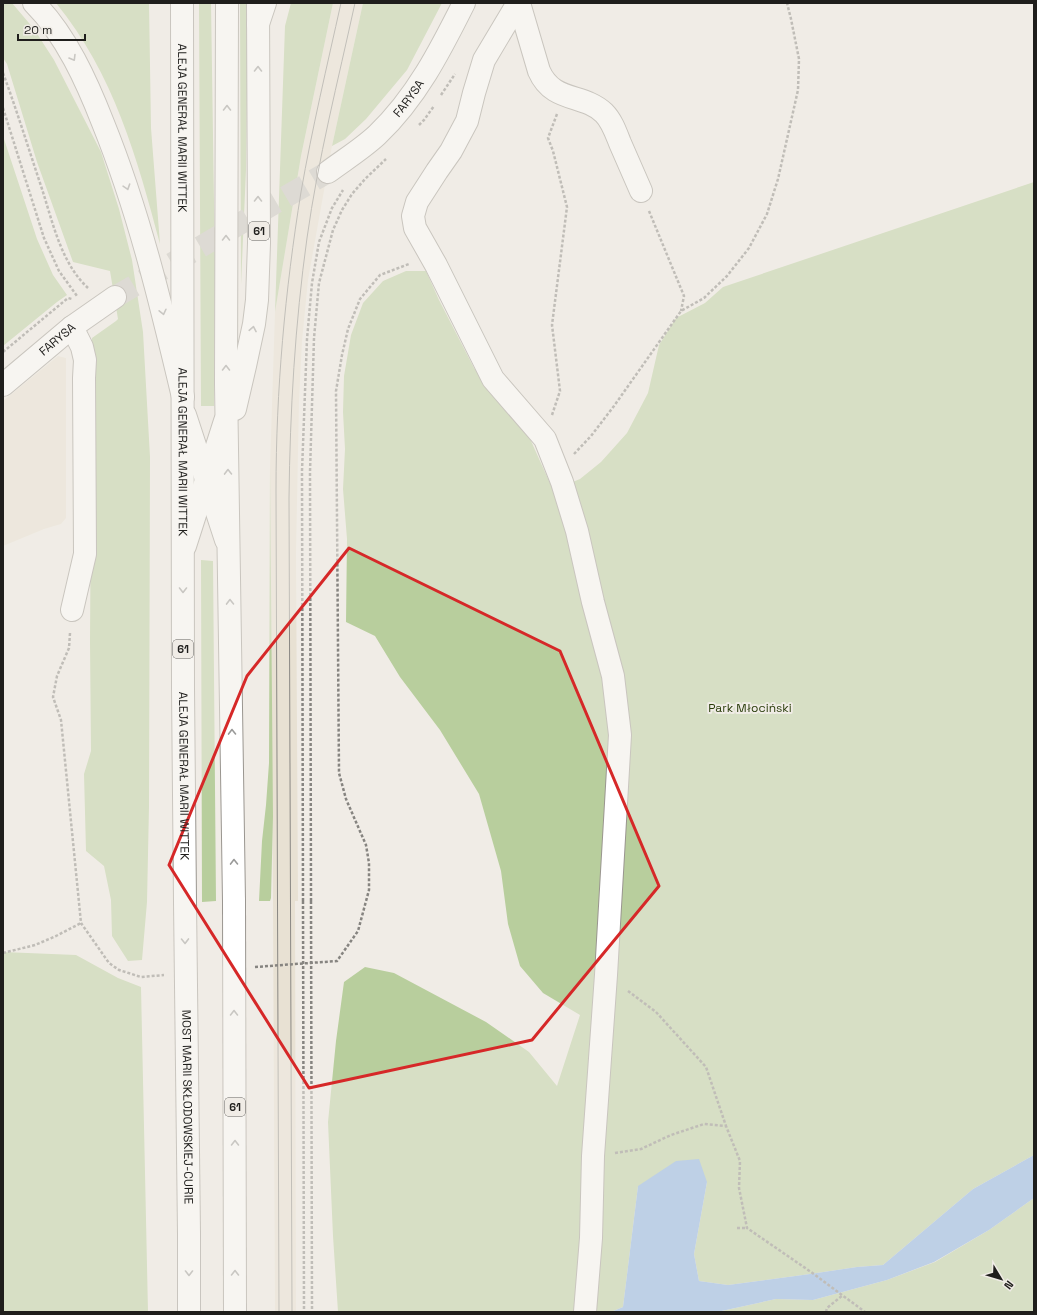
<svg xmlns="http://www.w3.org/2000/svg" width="1037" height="1315" font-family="'Space Grotesk',sans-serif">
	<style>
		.built { fill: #e8e1d3 }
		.green { fill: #b8ce9d }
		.water { fill: #80ade6 }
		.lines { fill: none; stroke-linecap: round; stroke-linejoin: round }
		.minor-tunnel { stroke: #c6c3be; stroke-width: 22; stroke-dasharray: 22 11; stroke-linecap: butt }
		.minor-casing { stroke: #9a9690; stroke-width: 24 }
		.major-casing { stroke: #9a9690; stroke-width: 24 }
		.highway-casing { stroke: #9a9690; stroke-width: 24 }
		.path { stroke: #868480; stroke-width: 2.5; stroke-dasharray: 3 2; stroke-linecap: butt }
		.minor { stroke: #fff; stroke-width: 22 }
		.major { stroke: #fff; stroke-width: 22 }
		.highway { stroke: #fff; stroke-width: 22 }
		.tram { stroke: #898783; stroke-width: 1 }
		.major-bridge-casing { stroke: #9a9690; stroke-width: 24; stroke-linecap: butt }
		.path-bridge { stroke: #868480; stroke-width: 2.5; stroke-dasharray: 3 2; stroke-linecap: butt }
		.major-bridge { stroke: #fff; stroke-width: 22 }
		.oneway { stroke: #9a9a99 }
		.marked { fill: none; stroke: #d62828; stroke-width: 3; stroke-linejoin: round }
		.labels { text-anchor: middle; stroke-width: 4; stroke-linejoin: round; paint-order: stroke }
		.shield { fill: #f0ece6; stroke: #5e5c59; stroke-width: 1 }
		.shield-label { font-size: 11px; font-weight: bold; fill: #1f1e1c }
		.street-label { font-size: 12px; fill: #1f1e1c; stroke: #f0ece6 }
		.park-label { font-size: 12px; fill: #293c0a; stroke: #f0ece6 }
	</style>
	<rect width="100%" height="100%" fill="#f0ece6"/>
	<!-- built -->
	<path class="built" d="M333,3H363L332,146L308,280L302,341L299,401L296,554L298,901H295L296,1312H275L273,901L270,467L275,312L301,156Z
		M58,356L66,358V518L61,524L44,529L3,546V401Z"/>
	<!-- green -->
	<path class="green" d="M3,3H12L34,29L54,60L101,152L119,209L132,260L143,332L150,457L149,806L147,902L142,960L128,961L112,936L111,900L104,866L86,851L84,774L91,751L90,642L92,338L116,321L118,319L110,271L73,262L37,162L7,64L3,58Z
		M56,3H149L151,128L160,244C137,158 114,74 56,3Z
		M199,3H211L215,268L214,406H201Z
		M240,3H248L246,170L241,285Z
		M291,3H333L301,156L275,312L285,26Z
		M363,3H442L407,70L366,119L345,139L332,146Z
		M3,136L37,239L53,275L67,295L57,302L3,346Z
		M1034,182V1155L973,1189L883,1265L857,1267L810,1274L728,1285L699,1281L694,1254L707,1182L638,1186L623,1307L611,1312H338L333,1236L328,1122L336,1041L344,982L365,967L394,973L486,1022L529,1052L557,1086L580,1015L543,993L520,966L508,924L501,871L479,794L440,730L400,677L375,636L346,622L347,539L343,489L345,449L343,412L344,376L351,335L363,303L383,281L406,271H426L439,300L474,368L527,432L553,490L580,479L601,462L627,433L648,393L659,345L676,318L705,303L723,287Z
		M270,467L273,816L271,898L270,901H259L262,841L266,805L269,763Z
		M201,560L213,561L216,901L202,902Z
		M3,952L76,955L118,978L141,987L148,1312H3Z
		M1034,1198V1312H717L776,1299L813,1300L887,1280L935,1262L989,1230Z"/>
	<!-- water -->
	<path class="water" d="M1034,1155V1198L989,1230L934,1262L887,1280L861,1287L813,1300L776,1299L717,1312H611L623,1307L638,1186L676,1161L699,1159L707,1182L694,1254L699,1281L728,1285L810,1274L857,1267L883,1265L973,1189Z"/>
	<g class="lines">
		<!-- minor-tunnel -->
		<path class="minor-tunnel" d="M115,297L328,172"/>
		<!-- minor casing -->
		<g class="minor-casing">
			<g id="minor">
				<path d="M518,3L484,60L474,93L467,121L451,151L437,171L417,202L413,216L415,228L436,265L493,379L545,439L562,482L577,531L593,602L613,676L620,735L606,975L593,1156L591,1238L585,1312"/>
				<path d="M519,3L539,71C553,103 583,93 604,113C612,121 616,133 620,143C627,159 634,175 641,191"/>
				<path id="s1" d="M328,172C344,160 362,149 377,135C416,98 440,51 464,3"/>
				<path d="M72,327L82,347L85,360L84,378L85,554L72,610"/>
				<path id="s2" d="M3,385L72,327L115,297"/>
				<path d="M185,415L226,540"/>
				<path d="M185,546L225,421"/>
			</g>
		</g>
		<!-- major casing -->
		<g class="major-casing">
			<g id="major">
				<path id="s3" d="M182,3L183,688L185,902"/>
				<path d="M227,3L226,384L234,901"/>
				<path d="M235,409L245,366L254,324L257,300L259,243L258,5"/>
				<path d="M189,1234V1312"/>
			</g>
		</g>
		<!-- highway casing -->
		<g class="highway-casing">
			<path id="highway" d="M34,3C66,35 87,82 103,123C139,212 161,304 183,397
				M258,24L265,3"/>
		</g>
		<!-- path -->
		<path class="path" d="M3,73C17,111 29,150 42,189C53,223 61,263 88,288
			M441,95L455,74
			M3,108L44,238L59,271L77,296
			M419,125L424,120L434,106
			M649,211L684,296L681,311
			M3,352L68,298L72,299
			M552,415L560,391L552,325L567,207L553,151L548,138L557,114
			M574,454L591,436L614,406L681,311L704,298L727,276L749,248L767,214L778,179L798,90L799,59L791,19L787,3
			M70,633L69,648L57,676L53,697L61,720L81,923L109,963L119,970L141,977L164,975
			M303,901L302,471L307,339L312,283L319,242L332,208L343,190
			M311,901L310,472L314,338L319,283L333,230L342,210L352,194L365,179L386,159
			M3,953L35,945L56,936L81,923
			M255,967L337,961L358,931L369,890V863L366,845L346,799L339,773L336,391L342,355L348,329L360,299L380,275L409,264
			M628,991L656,1012L706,1067L726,1126
			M615,1153L641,1149L671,1135L704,1124L726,1126L740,1161L739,1188L747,1228L811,1272L865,1312
			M737,1228H747
			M826,1312L827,1308L843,1295"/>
		<!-- minor -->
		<use href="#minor" class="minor"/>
		<!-- major -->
		<use href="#major" class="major"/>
		<!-- highway -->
		<use href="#highway" class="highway"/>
		<!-- tram -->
		<path class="tram" d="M279,1312L276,490C276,390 285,291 301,192C312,129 327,66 341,3
			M292,1312L289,498C290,411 295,324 307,238C318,159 338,81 355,3"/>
		<!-- major-bridge casing -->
		<g class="major-bridge-casing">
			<g id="major-bridge">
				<path d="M234,901L235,1312"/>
				<path id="s4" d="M185,902L189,1234"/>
			</g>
		</g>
		<!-- path-bridge -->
		<path class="path-bridge" d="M303,901L304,1312
			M311,901L312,1312"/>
		<!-- major-bridge -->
		<use href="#major-bridge" class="major-bridge"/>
	</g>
	<!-- one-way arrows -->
	<defs><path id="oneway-chevron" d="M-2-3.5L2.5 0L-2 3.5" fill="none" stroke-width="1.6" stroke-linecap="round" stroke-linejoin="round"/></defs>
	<g class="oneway">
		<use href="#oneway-chevron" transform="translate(73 58) rotate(59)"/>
		<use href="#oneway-chevron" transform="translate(258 69) rotate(-90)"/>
		<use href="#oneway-chevron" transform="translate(227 108) rotate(-90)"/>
		<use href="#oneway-chevron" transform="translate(127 187) rotate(72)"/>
		<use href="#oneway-chevron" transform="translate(258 199) rotate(-90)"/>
		<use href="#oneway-chevron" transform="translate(226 238) rotate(-90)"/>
		<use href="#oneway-chevron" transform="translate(163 312) rotate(77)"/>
		<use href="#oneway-chevron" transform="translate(253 329) rotate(-79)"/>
		<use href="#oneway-chevron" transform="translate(226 368) rotate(-90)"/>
		<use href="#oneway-chevron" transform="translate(228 472) rotate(-91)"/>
		<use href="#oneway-chevron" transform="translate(183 590) rotate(90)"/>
		<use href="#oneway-chevron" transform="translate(230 602) rotate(-91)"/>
		<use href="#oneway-chevron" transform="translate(232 732) rotate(-91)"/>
		<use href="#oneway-chevron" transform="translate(234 862) rotate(-91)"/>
		<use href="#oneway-chevron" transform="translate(185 941) rotate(89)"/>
		<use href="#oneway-chevron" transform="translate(234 1013) rotate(-90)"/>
		<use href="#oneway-chevron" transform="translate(235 1143) rotate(-90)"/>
		<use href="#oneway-chevron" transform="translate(189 1273) rotate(90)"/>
		<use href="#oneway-chevron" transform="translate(235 1273) rotate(-90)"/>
	</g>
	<!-- marked area -->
	<path d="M0 0H1037V1315H0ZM349,548L560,651L659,886L532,1040L309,1088L169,865L247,676Z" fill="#f0ece6" fill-opacity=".55" fill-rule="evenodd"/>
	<path class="marked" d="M349,548L560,651L659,886L532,1040L309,1088L169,865L247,676Z"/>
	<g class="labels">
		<!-- shield labels -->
		<g class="shield">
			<rect x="249" y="222" width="20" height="18" rx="3"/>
			<rect x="173" y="640" width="20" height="18" rx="3"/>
			<rect x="225" y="1098" width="20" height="18" rx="3"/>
		</g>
		<g class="shield-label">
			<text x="259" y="235">61</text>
			<text x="183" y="653">61</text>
			<text x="235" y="1111">61</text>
		</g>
		<!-- street labels -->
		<g class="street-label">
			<text dy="4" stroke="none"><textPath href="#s1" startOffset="110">FARYSA</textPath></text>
			<text dy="4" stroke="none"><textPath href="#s3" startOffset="125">ALEJA GENERAŁ MARII WITTEK</textPath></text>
			<text dy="4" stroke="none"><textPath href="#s2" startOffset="71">FARYSA</textPath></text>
			<text dy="4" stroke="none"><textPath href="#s3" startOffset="449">ALEJA GENERAŁ MARII WITTEK</textPath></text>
			<text dy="4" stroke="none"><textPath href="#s3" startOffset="773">ALEJA GENERAŁ MARII WITTEK</textPath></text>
			<text dy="4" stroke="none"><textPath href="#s4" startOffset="205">MOST MARII SKŁODOWSKIEJ-CURIE</textPath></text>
		</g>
		<!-- park labels -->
		<g class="park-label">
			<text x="750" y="712">Park Młociński</text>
		</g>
	</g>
	<!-- border -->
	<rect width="1037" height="1315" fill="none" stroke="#1f1e1c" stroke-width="8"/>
	<!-- north arrow -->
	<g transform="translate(1001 1279) rotate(128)" stroke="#f0ece6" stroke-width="3" paint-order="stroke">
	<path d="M0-3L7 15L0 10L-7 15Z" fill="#1f1e1c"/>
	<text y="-6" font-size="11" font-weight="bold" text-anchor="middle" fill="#1f1e1c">N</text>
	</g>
	<!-- scale -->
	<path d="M18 34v6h67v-6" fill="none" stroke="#1f1e1c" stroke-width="2"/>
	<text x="24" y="34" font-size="12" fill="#1f1e1c" stroke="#f0ece6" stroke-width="3" paint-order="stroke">20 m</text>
</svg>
